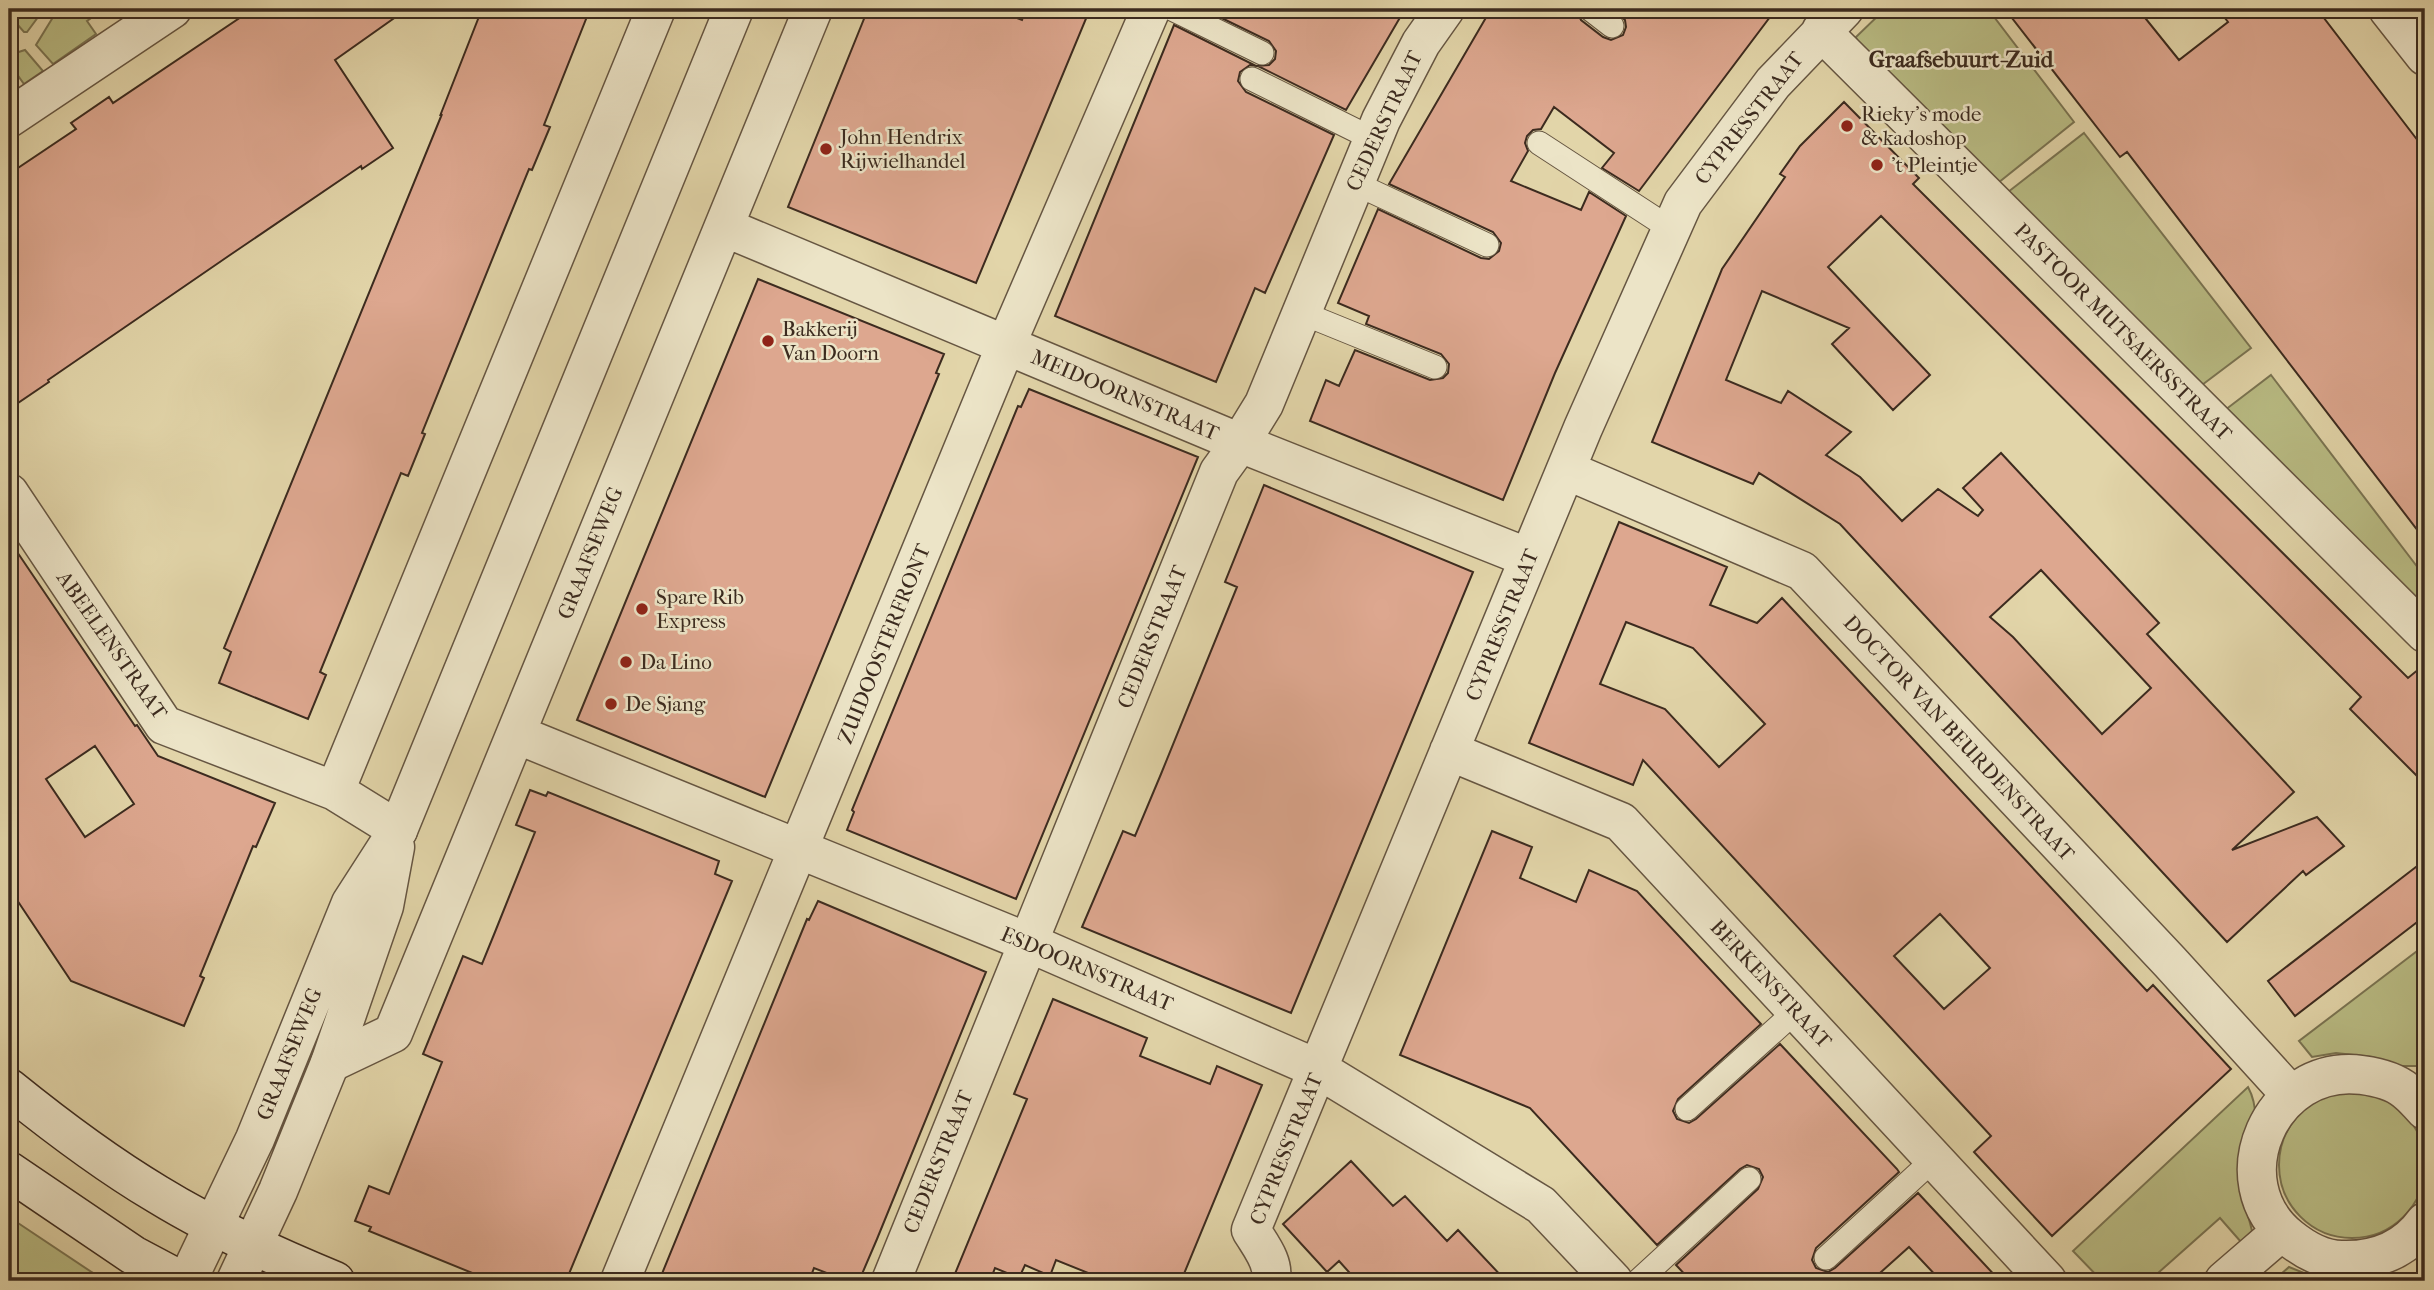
<svg xmlns="http://www.w3.org/2000/svg" width="2434" height="1290" font-family="'IM FELL French Canon',serif">
	<style>
		.green { fill: #b9bc84; stroke: #7a7452; stroke-width: 2 }
		.building { fill: #dda78f; stroke: #3c2b1f; stroke-width: 2; fill-rule: evenodd }
		.lines { fill: none; stroke-linecap: round; stroke-linejoin: round }
		.service-casing { stroke: #665642; stroke-width: 25 }
		.minor-casing { stroke: #665642; stroke-width: 41 }
		.tertiary-casing { stroke: #665642; stroke-width: 41 }
		.secondary-casing { stroke: #3c2b1f; stroke-width: 41 }
		.service { stroke: #ece4c7; stroke-width: 23 }
		.minor { stroke: #ece4c7; stroke-width: 38 }
		.tertiary { stroke: #ece4c7; stroke-width: 38 }
		.secondary { stroke: #ece4c7; stroke-width: 38 }
		.poi-dot { fill: #8f2418; stroke: #ece4c7; stroke-width: 2.5 }
		.labels { text-anchor: middle; stroke-width: 5; stroke-linejoin: round; paint-order: stroke }
		.poi-label { font-size: 21px; fill: #3c2b1f; stroke: #ece4c7; text-anchor: start }
		.street-label { font-size: 21px; fill: #3c2b1f; stroke: #ece4c7 }
		.neighbourhood-label { font-size: 23px; font-weight: bold; fill: #3c2b1f; stroke: #ece4c7 }
	</style>
	<rect width="100%" height="100%" fill="#e2d5a9"/>
	<filter id="stains"><feTurbulence type="fractalNoise" baseFrequency=".00286" numOctaves="4"/><feColorMatrix values="0 0 0 0 .2 0 0 0 0 .09 0 0 0 0 .02 0 0 0 .5 -.17"/></filter>
	<radialGradient id="worn" r=".72"><stop offset=".6" stop-color="#630" stop-opacity="0"/><stop offset="1" stop-color="#630" stop-opacity=".3"/></radialGradient>
	<!-- green -->
	<path class="green" d="M9,9H44L27,32H24L9,15Z
		M58,9H104L87,21L96,34L53,64L36,45Z
		M1885,9H1988L2074,122L1998,183L1858,45L1856,37Z
		M25,50L43,71L24,84L9,63V55Z
		M2084,133L2251,348L2202,385L2008,192Z
		M2271,375L2425,577V610L2225,410Z
		M2425,945V1066H2395L2372,1057L2336,1053L2312,1057L2299,1041Z
		M2248,1087C2265,1118 2248,1154 2244,1188C2243,1201 2249,1218 2252,1231L2241,1242L2220,1218L2149,1281H2102L2073,1251Z
		M2279 1165a73 73 0 1 1 146 0a73 73 0 1 1-146 0Z
		M9,1217L93,1273L90,1281H9Z
		M2289,1267L2314,1277L2334,1281H2273Z"/>
	<!-- building -->
	<path class="building" d="M253,9H407L335,60L393,148L362,169L361,166L230,255L48,380L49,382L9,409V174L76,129L71,123L109,97L113,103Z
		M482,9H590L544,125L550,127L532,170L529,169L502,235L422,433L425,434L408,476L401,473L320,672L326,675L308,719L219,683L231,652L224,648L442,114L440,116Z
		M868,9H994L1022,20L1026,9H1090L976,283L788,207Z
		M1203,9H1405L1346,110L1258,66L1250,65L1240,72L1238,81L1246,92L1334,135L1265,293L1255,288L1216,382L1055,316L1174,25L1256,66L1269,65L1275,59L1276,51L1269,41Z
		M1491,9H1576L1581,20L1603,37L1611,40L1623,35L1626,27L1625,20L1613,9H1776L1639,191L1602,168L1614,153L1554,107L1541,129L1533,130L1527,136L1525,143L1528,151L1511,181L1581,210L1589,192L1626,216L1555,373L1503,500L1310,421L1326,380L1339,386L1355,350L1430,380L1443,378L1448,373L1449,364L1441,354L1366,324L1369,316L1338,303L1378,209L1481,258L1489,259L1499,251L1501,243L1493,232L1389,184Z
		M2005,9H2138L2179,60L2228,22L2218,9H2317L2425,150V540L2127,152L2120,157Z
		M1844,102L1919,178L1913,184L2408,678L2425,664V784L2350,709L2361,697L1881,216L1828,267L1930,375L1893,410L1832,344L1849,328L1762,291L1726,380L1781,403L1788,391L1851,432L1826,455L1860,477L1902,521L1938,489L1978,516L1983,510L1963,488L2001,453L2159,623L2147,634L2294,792L2232,850L2317,817L2344,846L2306,875L2303,871L2227,942L1840,524L1759,473L1753,484L1652,442L1722,269L1785,177L1780,174L1800,146ZM2041,570L2151,688L2102,734L2013,637L1990,617Z
		M758,279L944,354L936,373L939,374L765,797L577,720Z
		M1029,389L1198,457L1016,899L847,830L854,812L852,810L1018,406L1021,407Z
		M1264,485L1473,572L1291,1013L1082,927L1123,831L1135,836L1161,774L1237,587L1225,582Z
		M1619,522L1727,567L1710,605L1757,623L1782,598L2147,991L2153,985L2231,1069L2052,1236L1974,1152L1991,1136L1643,760L1633,785L1529,743ZM1626,622L1693,648L1765,724L1719,767L1665,709L1600,684ZM1940,914L1990,968L1944,1009L1894,956Z
		M9,540L135,726L137,725L158,756L275,803L256,847L253,846L200,976L204,978L184,1026L71,981L9,888ZM95,746L134,804L85,837L46,779Z
		M530,790L546,796L548,792L719,861L715,874L732,881L566,1281H492L369,1231L371,1227L355,1221L369,1186L389,1194L442,1062L423,1054L463,956L482,964L495,932L535,832L516,825Z
		M1492,831L1532,847L1520,878L1576,902L1589,870L1637,891L1761,1024L1678,1099L1673,1111L1677,1119L1689,1123L1696,1119L1780,1044L1897,1169L1899,1172L1816,1248L1812,1260L1816,1268L1828,1272L1835,1268L1918,1193L2000,1281H1941L1909,1247L1871,1281H1691L1676,1265L1758,1189L1763,1177L1759,1169L1747,1165L1740,1169L1657,1245L1530,1108L1400,1055Z
		M2425,860V916L2295,1016L2268,981Z
		M818,901L986,972L877,1239L859,1281H847L814,1268L809,1281H659L807,919L809,920Z
		M1053,999L1147,1038L1140,1056L1210,1084L1217,1066L1262,1085L1181,1281H1108L1056,1260L1050,1276L1025,1265L1019,1278L995,1268L990,1281H952L1027,1099L1014,1094Z
		M1351,1161L1393,1206L1405,1196L1447,1241L1458,1230L1506,1281H1357L1339,1261L1327,1272L1283,1224Z"/>
	<g class="lines">
		<!-- service casing -->
		<g class="service-casing">
			<path id="service" d="M1172,9L1262,53
				M1590,9L1612,26
				M1252,79L1373,139
				M1539,143L1671,229
				M1354,183L1487,245
				M1302,313L1435,367
				M1687,1109L1796,1011
				M1826,1258L1933,1160
				M1638,1281L1749,1179"/>
		</g>
		<!-- minor casing -->
		<g class="minor-casing">
			<path id="minor" d="M2388,9L2425,56
				M1821,31L2425,633
				M9,118L172,9
				M724,227L1240,443L1529,558
				M1566,470L1802,571L2170,962L2290,1094
				M9,493L164,725L335,791L398,830
				M516,734L1027,942L1318,1069L1541,1205L1613,1281
				M1449,751L1621,822L2047,1281
				M335,791L656,9
				M330,1063L393,1033L813,9
				M2425,1110C2419,1104 2413,1096 2406,1091C2394,1081 2377,1077 2362,1075C2271,1063 2219,1182 2290,1238C2305,1250 2322,1260 2342,1260C2376,1261 2405,1250 2425,1222
				M620,1281L1006,345L1151,9
				M891,1281L1219,472L1240,443L1264,404L1381,120L1421,43L1445,9
				M1270,1281C1276,1264 1260,1245 1251,1230L1583,428L1683,203L1773,83L1844,9
				M2224,1281L2282,1231"/>
		</g>
		<!-- tertiary casing -->
		<g class="tertiary-casing">
			<path id="tertiary" d="M187,1281L255,1139L351,903L398,830L734,9
				M236,1281L278,1191L330,1063L384,906L395,847"/>
		</g>
		<!-- secondary casing -->
		<g class="secondary-casing">
			<path id="secondary" d="M9,1088C56,1126 105,1163 157,1194C214,1229 274,1256 335,1281
				M9,1171L133,1255L182,1281"/>
		</g>
		<!-- service -->
		<use href="#service" class="service"/>
		<!-- minor -->
		<use href="#minor" class="minor"/>
		<!-- tertiary -->
		<use href="#tertiary" class="tertiary"/>
		<!-- secondary -->
		<use href="#secondary" class="secondary"/>
	</g>
	<!-- markers -->
	<g class="poi-dot">
		<circle cx="1847" cy="126" r="7"/>
		<circle cx="826" cy="149" r="7"/>
		<circle cx="1877" cy="165" r="7"/>
		<circle cx="768" cy="341" r="7"/>
		<circle cx="642" cy="609" r="7"/>
		<circle cx="626" cy="662" r="7"/>
		<circle cx="611" cy="704" r="7"/>
	</g>
	<g class="labels">
		<!-- poi labels -->
		<g class="poi-label">
			<text x="1861" y="121">Rieky's mode<tspan x="1861" dy="24">&amp; kadoshop</tspan></text>
			<text x="840" y="144">John Hendrix<tspan x="840" dy="24">Rijwielhandel</tspan></text>
			<text x="1891" y="172">'t Pleintje</text>
			<text x="782" y="336">Bakkerij<tspan x="782" dy="24">Van Doorn</tspan></text>
			<text x="656" y="604">Spare Rib<tspan x="656" dy="24">Express</tspan></text>
			<text x="640" y="669">Da Lino</text>
			<text x="625" y="711">De Sjang</text>
		</g>
		<!-- street labels -->
		<g class="street-label">
			<text transform="translate(1749 118) rotate(-52)" y="7">CYPRESSTRAAT</text>
			<text transform="translate(1384 121) rotate(-65)" y="7">CEDERSTRAAT</text>
			<text transform="translate(2123 332) rotate(45)" y="7">PASTOOR MUTSAERSSTRAAT</text>
			<text transform="translate(1125 395) rotate(23)" y="7">MEIDOORNSTRAAT</text>
			<text transform="translate(590 553) rotate(-68)" y="7">GRAAFSEWEG</text>
			<text transform="translate(1502 625) rotate(-68)" y="7">CYPRESSTRAAT</text>
			<text transform="translate(1152 637) rotate(-68)" y="7">CEDERSTRAAT</text>
			<text transform="translate(884 644) rotate(-68)" y="7">ZUIDOOSTERFRONT</text>
			<text transform="translate(112 645) rotate(55)" y="7">ABEELENSTRAAT</text>
			<text transform="translate(1959 738) rotate(47)" y="7">DOCTOR VAN BEURDENSTRAAT</text>
			<text transform="translate(1087 969) rotate(23)" y="7">ESDOORNSTRAAT</text>
			<text transform="translate(1771 984) rotate(47)" y="7">BERKENSTRAAT</text>
			<text transform="translate(289 1054) rotate(-68)" y="7">GRAAFSEWEG</text>
			<text transform="translate(1286 1149) rotate(-68)" y="7">CYPRESSTRAAT</text>
			<text transform="translate(938 1162) rotate(-68)" y="7">CEDERSTRAAT</text>
		</g>
		<!-- neighbourhood labels -->
		<g class="neighbourhood-label">
			<text x="1961" y="67">Graafsebuurt-Zuid</text>
		</g>
	</g>
	<!-- margin -->
	<rect width="2434" height="1290" fill="none" stroke="#e2d5a9" stroke-width="35"/>
	<rect x="10" y="10" width="2413" height="1269" fill="none" stroke="#3c2b1f" stroke-width="3.5"/>
	<rect x="18" y="18" width="2399" height="1255" fill="none" stroke="#3c2b1f" stroke-width="2"/>
	<rect width="100%" height="100%" filter="url(#stains)"/>
	<rect width="100%" height="100%" fill="url(#worn)"/>
</svg>
